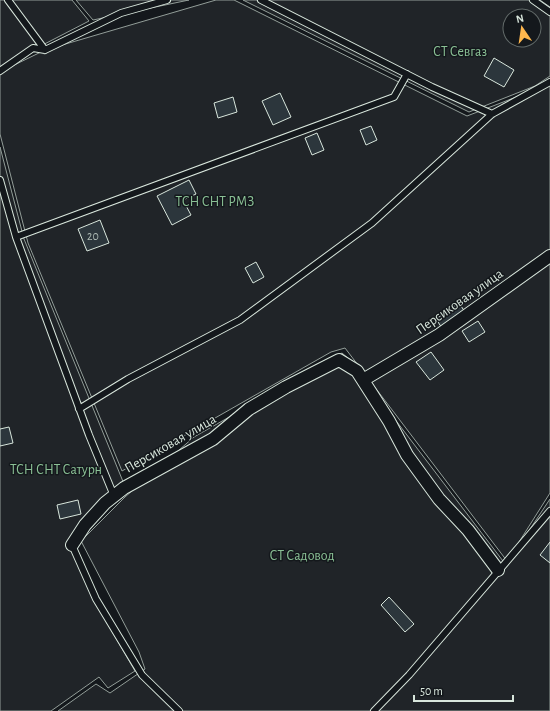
<svg xmlns="http://www.w3.org/2000/svg" width="550" height="711" font-family="'Alegreya Sans',sans-serif">
	<style>
		.green { fill: #202428; stroke: #939e99; fill-rule: evenodd }
		.building { fill: #2c363c; stroke: #d8e6dc }
		.lines { fill: none; stroke-linecap: round; stroke-linejoin: round }
		.service-casing { stroke: #d8e6dc; stroke-width: 8 }
		.minor-casing { stroke: #d8e6dc; stroke-width: 14 }
		.service { stroke: #14181c; stroke-width: 6 }
		.minor { stroke: #14181c; stroke-width: 12 }
		.labels { text-anchor: middle; stroke-width: 3; stroke-linejoin: round; paint-order: stroke }
		.number-label { font-size: 12px; fill: #adbab4 }
		.park-label { font-size: 14px; fill: #8ac095; stroke: #14181c }
		.street-label { font-size: 14px; fill: #d8e6dc; stroke: #14181c }
	</style>
	<rect width="100%" height="100%" fill="#14181c"/>
	<!-- green -->
	<path class="green" d="M0,0H72L89,21L0,67Z
		M76,0H189L93,20Z
		M216,0H234L467,116L537,89L550,82V493L507,561L345,348L331,352L122,471L28,243L0,134V72L45,50Z
		M243,0H540L550,7V76L535,86L469,112ZM510,16H534V40H510Z
		M0,147L24,239L124,484L71,544L103,616L135,671L108,688L99,677L51,711H0Z
		M342,353L349,359L506,565L550,499V711H58L96,684L110,693L145,669L139,652L81,541L125,497L194,437Z"/>
	<!-- building -->
	<path class="building" d="M494,58L514,70L504,87L484,76Z
		M280,93L291,117L273,125L262,101Z
		M233,97L237,112L218,118L214,103Z
		M371,126L377,140L366,145L360,130Z
		M317,133L324,150L312,155L305,138Z
		M189,180L196,194L183,200L191,215L172,225L157,196Z
		M100,220L109,243L87,251L78,229Z
		M256,262L264,277L253,283L245,268Z
		M459,303L465,312L442,328L436,319Z
		M478,321L485,332L469,342L462,331Z
		M431,352L444,370L430,380L416,362Z
		M9,427L13,443L0,446V429Z
		M78,500L81,514L60,519L57,505Z
		M550,542V563L540,555Z
		M389,597L414,624L405,632L381,605Z"/>
	<g class="lines">
		<!-- service casing -->
		<g class="service-casing">
			<path id="service" d="M8,0L45,50
				M261,0L432,87L492,114
				M533,0L550,12
				M0,71L33,48L45,50L121,13L167,0
				M0,180L16,237L89,435L114,496
				M16,237L394,97L407,74
				M79,409L128,379L240,320L372,223L492,114L550,82
				M72,545L96,599L142,675L179,711
				M374,711L409,675L550,511"/>
		</g>
		<!-- minor casing -->
		<g class="minor-casing">
			<path id="minor" d="M363,380L439,335L550,256
				M72,545L85,525L105,503L124,488L213,439L249,409L286,387L339,360L357,371L389,421L407,455L439,499L468,530L498,570"/>
		</g>
		<!-- service -->
		<use href="#service" class="service"/>
		<!-- minor -->
		<use href="#minor" class="minor"/>
	</g>
	<g class="labels">
		<!-- number labels -->
		<g class="number-label">
			<text x="93" y="240">20</text>
		</g>
		<!-- park labels -->
		<g class="park-label">
			<text x="460" y="56">СТ Севгаз</text>
			<text x="215" y="206">ТСН СНТ РМЗ</text>
			<text x="56" y="474">ТСН СНТ Сатурн</text>
			<text x="302" y="560">СТ Садовод</text>
		</g>
		<!-- street labels -->
		<g class="street-label">
			<text transform="translate(459 301) rotate(-35)" y="5">Персиковая улица</text>
			<text transform="translate(170 443) rotate(-30)" y="5">Персиковая улица</text>
		</g>
	</g>
	<!-- north arrow -->
	<g transform="translate(522 28) rotate(347)"><circle r="19" fill="#14181c" stroke="#626a69"/>
	<path d="M0-3L7 15L0 10L-7 15Z" fill="#ffb74d"/>
	<text y="-6" font-size="11" font-weight="bold" text-anchor="middle" fill="#d8e6dc">N</text>
	</g>
	<!-- scale -->
	<path d="M414 695v6h99v-6" fill="none" stroke="#d8e6dc" stroke-width="2"/>
	<text x="420" y="695" font-size="12" fill="#d8e6dc" stroke="#14181c" stroke-width="3" paint-order="stroke">50 m</text>
</svg>
